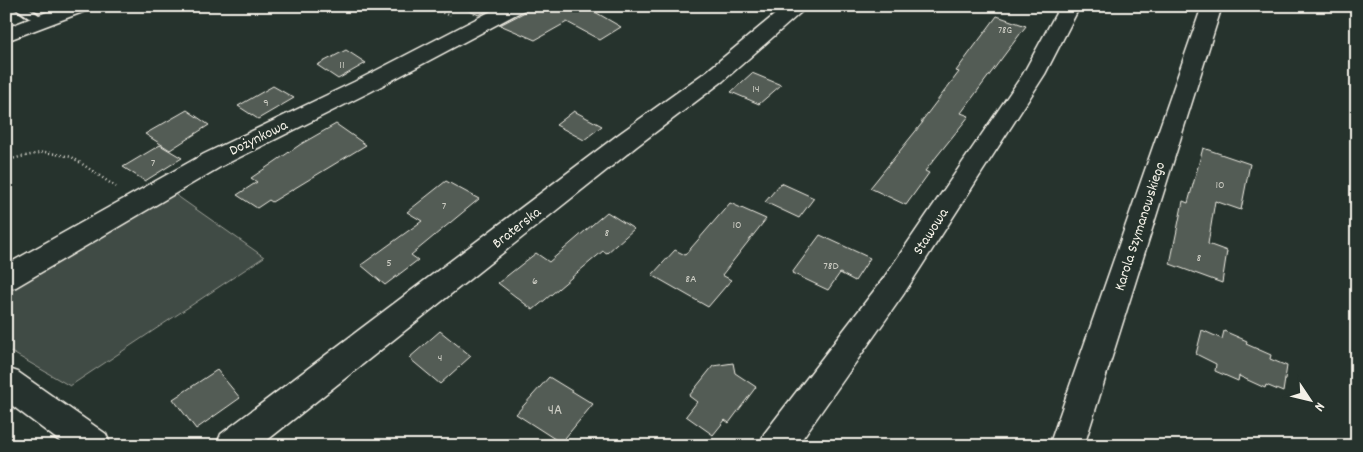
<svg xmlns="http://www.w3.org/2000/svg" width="1363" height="452" font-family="Dekko,sans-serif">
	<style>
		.green { fill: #414b45; stroke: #9a9e96 }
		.building { fill: #525c55; stroke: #f4f1e8 }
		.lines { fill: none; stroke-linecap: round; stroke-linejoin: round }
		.service-casing { stroke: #f4f1e8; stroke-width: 4 }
		.minor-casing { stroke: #f4f1e8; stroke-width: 3 }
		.path { stroke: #f4f1e8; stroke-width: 2.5; stroke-dasharray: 1 3; stroke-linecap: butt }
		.service { fill: #26332d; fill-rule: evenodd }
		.minor { fill: #26332d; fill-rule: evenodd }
		.labels { text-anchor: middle; stroke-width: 4.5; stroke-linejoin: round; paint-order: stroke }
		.far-number-label { font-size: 11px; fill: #ccccc3 }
		.number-label { font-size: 12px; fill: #ccccc3 }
		.street-label { font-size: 15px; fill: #f4f1e8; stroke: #26332d }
		.near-number-label { font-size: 15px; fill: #ccccc3 }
	</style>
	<rect width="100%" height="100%" fill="#26332d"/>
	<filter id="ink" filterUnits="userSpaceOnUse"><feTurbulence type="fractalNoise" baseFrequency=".02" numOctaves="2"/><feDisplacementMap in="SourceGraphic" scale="10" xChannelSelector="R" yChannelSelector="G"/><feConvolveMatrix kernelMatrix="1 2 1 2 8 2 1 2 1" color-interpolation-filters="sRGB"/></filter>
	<g filter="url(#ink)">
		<!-- green -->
		<path class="green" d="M173,193L264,257L70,386L6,349V289Z"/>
		<!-- building -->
		<path class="building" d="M457,6H496L479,15Z
			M529,6H596L590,9L621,27L600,40L567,22L535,40L500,25L525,12Z
			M997,16L1026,26L961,113L969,116L925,171L929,173L906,205L870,188L923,122H921L959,72L956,71Z
			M346,50L366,63L338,79L317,65Z
			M752,73L781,85L759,104L731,92Z
			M273,86L294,98L258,119L238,106Z
			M187,110L209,125L170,150L145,134Z
			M574,111L602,126L584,140L556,125Z
			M336,124L366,145L272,202L269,200L257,208L237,195L257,182L251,178L301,144Z
			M160,145L182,158L145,181L123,167Z
			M1203,148L1250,164L1241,210L1215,201L1208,244L1227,251L1222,283L1170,264L1183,201L1188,203Z
			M446,181L479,199L411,255L418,260L385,285L361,265L422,221L407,212Z
			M781,183L814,198L799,218L765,202Z
			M730,203L766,219L722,275L731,280L708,307L652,275L675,250L685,255Z
			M607,212L634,229L607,253L603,251L533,310L498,283L536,253L549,262Z
			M820,235L870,258L855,281L840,273L828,290L792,273Z
			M1202,330L1222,339L1224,331L1247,341L1246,344L1271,355L1270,359L1287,366L1283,392L1266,385L1265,388L1239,376L1238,381L1215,371L1216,364L1196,354Z
			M440,331L471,356L440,384L409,358Z
			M733,363L735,373L756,387L729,423L725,420L713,435L686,416L697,402L689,396L713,366Z
			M217,370L240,398L196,429L173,399Z
			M549,377L593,404L561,443L516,414Z"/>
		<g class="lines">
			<!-- service casing -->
			<g class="service-casing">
				<path id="service" d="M13,6H26L49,22L43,25L39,24Z"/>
			</g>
			<!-- minor casing -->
			<g class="minor-casing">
				<path id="minor" d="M62,6H91L88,10L6,41V28Z
					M501,6H527L524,10L370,92L222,166L16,287L6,290V265L204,154L354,82Z
					M785,6H808L723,81L637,146L260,446H216L221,434L619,134L707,71Z
					M1060,6H1080L1045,74L903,295L797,446H759L764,434L883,279L1023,74Z
					M1202,6H1222L1084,446H1049Z
					M6,368L18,372L106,434L111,446H66L6,401Z"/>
			</g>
			<!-- path -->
			<path class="path" d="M428,6L450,16
				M6,160L45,152L72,157L116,187"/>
			<!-- service -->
			<use href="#service" class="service"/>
			<!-- minor -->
			<use href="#minor" class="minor"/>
		</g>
	</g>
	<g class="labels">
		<!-- far-number labels -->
		<g class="far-number-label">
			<text x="1005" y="33">78G</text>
		</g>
		<!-- number labels -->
		<g class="number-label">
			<text x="342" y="68">11</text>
			<text x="756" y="92">14</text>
			<text x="266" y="106">9</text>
			<text x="153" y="166">7</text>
			<text x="1220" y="188">10</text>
			<text x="444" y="209">7</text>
			<text x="737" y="228">10</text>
			<text x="607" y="236">8</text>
			<text x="1199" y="261">8</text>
			<text x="389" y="266">5</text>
			<text x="831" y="269">78D</text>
			<text x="691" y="282">8A</text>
			<text x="535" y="284">6</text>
			<text x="440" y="361">4</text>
		</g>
		<!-- street labels -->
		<g class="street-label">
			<text transform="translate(258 137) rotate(-26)" y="5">Dożynkowa</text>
			<text transform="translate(1139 226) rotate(-72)" y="5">Karola Szymanowskiego</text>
			<text transform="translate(516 227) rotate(-38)" y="5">Braterska</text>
			<text transform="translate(930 231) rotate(-57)" y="5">Stawowa</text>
		</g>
		<!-- near-number labels -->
		<g class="near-number-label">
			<text x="555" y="414">4A</text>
		</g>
	</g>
	<!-- margin -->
	<rect width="1363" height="452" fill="none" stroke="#26332d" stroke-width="25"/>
	<rect x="12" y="12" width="1338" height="427" fill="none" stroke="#f4f1e8" stroke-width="2" filter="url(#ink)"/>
	<!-- north arrow -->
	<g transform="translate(1310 400) rotate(125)" stroke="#26332d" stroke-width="4" paint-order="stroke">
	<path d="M0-4L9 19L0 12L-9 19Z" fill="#f4f1e8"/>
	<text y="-8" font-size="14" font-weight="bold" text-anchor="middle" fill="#f4f1e8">N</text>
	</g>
</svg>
